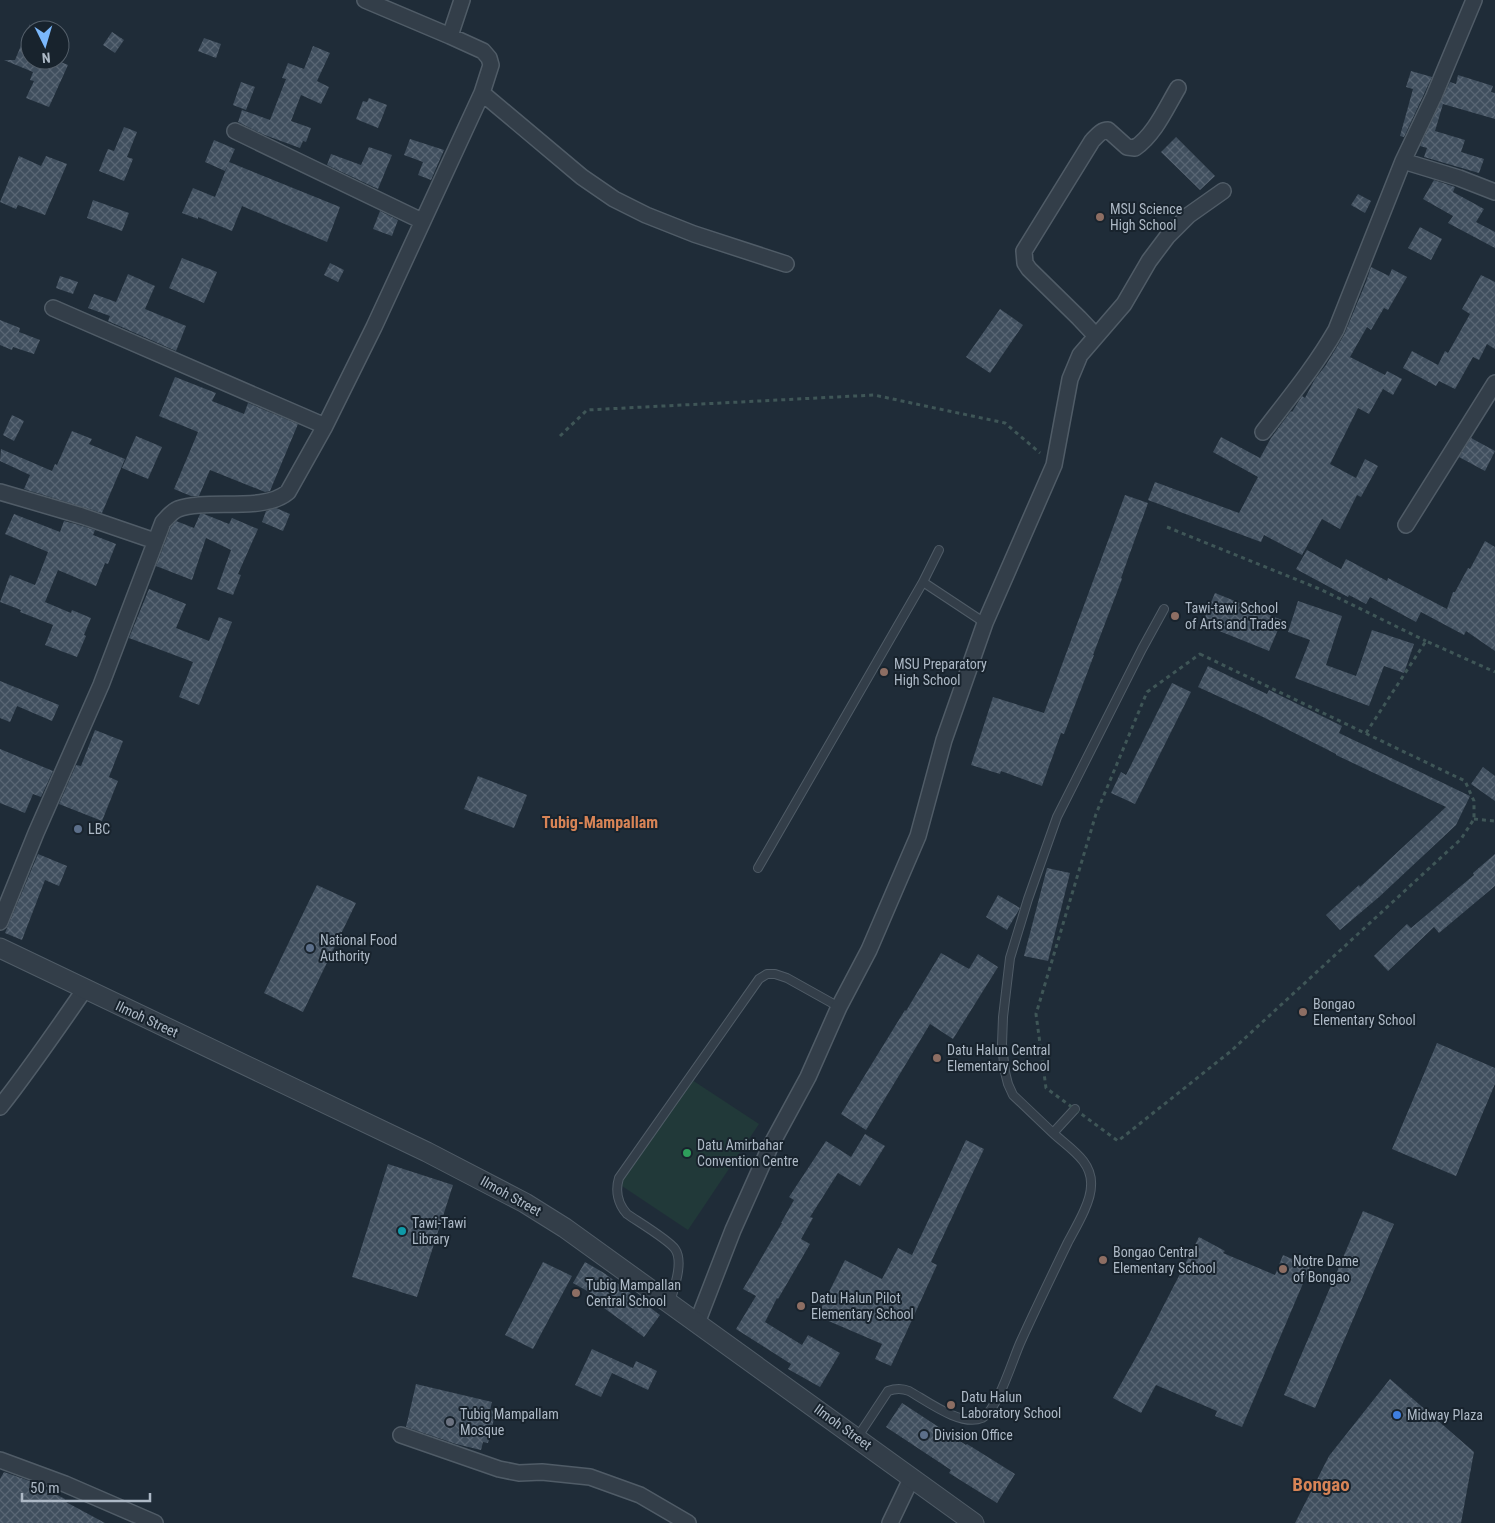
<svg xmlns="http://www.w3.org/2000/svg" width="1495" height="1523" font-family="'Roboto Condensed',sans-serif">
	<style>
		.garden { fill: #213939 }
		.building { fill: url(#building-cross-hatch) }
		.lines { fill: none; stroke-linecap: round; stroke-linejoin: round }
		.service-casing { stroke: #505c67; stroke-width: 10 }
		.minor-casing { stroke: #505c67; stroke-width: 18 }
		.tertiary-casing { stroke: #505c67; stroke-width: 21 }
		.path { stroke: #3f5657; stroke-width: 3; stroke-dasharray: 4 4; stroke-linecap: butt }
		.service { stroke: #333e49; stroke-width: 8 }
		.minor { stroke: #333e49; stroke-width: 15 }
		.tertiary { stroke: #333e49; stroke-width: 19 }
		.education-dot { fill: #8d6e63; stroke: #18232d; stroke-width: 2 }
		.service-dot { fill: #5c6f8a; stroke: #18232d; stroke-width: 2 }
		.leisure-dot { fill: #2e9e5b; stroke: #18232d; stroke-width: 2 }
		.culture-dot { fill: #0f9aa8; stroke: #18232d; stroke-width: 2 }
		.shop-dot { fill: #3f7fe0; stroke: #18232d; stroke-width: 2 }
		.worship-dot { fill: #6b7280; stroke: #18232d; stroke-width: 2 }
		.labels { text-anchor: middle; stroke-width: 4; stroke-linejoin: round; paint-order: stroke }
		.poi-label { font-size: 14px; fill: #adb9c6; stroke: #18232d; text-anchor: start }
		.street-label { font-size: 14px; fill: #adb9c6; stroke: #18232d }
		.quarter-label { font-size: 16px; font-weight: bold; fill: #d88456; stroke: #18232d }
		.district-label { font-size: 19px; font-weight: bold; fill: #d88456; stroke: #18232d }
	</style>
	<defs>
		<pattern id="building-cross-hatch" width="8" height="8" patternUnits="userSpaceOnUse" patternTransform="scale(1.25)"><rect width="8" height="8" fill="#404f5e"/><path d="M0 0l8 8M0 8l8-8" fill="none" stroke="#596674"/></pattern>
	</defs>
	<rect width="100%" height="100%" fill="#1f2c38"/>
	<!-- garden -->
	<path class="garden" d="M686,1076L759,1124L688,1230L616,1182Z"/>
	<!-- building -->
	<path class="building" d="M30,24V60H56L68,65L49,107L26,98L34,81L30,80L33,72L4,60H15Z
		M112,32L124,40L115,53L103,45Z
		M204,38L221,44L216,58L198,51Z
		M313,46L330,53L317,81L329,87L321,104L301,95L291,121L311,128L306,142L303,141L300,148L262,134L238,122L242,110L270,120L286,79L282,78L288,63L304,69Z
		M1411,71L1432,77L1404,137L1400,136L1413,89L1406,87Z
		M1458,75L1493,86L1491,92L1495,93V119L1443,104L1435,131L1465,140L1461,152L1484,159L1479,173L1424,157L1427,148L1420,146L1450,82L1456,84Z
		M241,82L255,87L246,110L233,105Z
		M369,98L387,105L378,128L356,119L363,101L367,102Z
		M124,127L137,132L127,157L133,159L124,181L99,171L108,149L114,151Z
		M1176,137L1215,176L1200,190L1161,152Z
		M410,139L444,150L431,180L418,175L423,162L404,155Z
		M214,140L235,149L225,171L205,162Z
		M369,147L392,155L378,189L327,165L331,154L361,165Z
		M19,156L41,166L46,156L67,164L45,215L18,205L16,209L0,202Z
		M229,162L340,207L327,242L242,206L232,231L198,217V219L182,213L193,188L215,197Z
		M1434,180L1455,187L1453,192L1484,209L1476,222L1495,232V248L1448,223L1453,216L1423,199Z
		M1358,194L1371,201L1365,213L1351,205Z
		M93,200L129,213L122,231L87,218Z
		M380,211L398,220L392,236L373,229Z
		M1420,227L1442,239L1431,260L1408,248Z
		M182,258L217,272L204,303L169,288Z
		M330,263L344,270L338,282L324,275Z
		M1371,267L1389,276L1392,269L1407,277L1388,310L1384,308L1371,330L1367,327L1350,357L1385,375L1387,371L1402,379L1393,395L1383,389L1369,414L1358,408L1330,464L1356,478L1365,459L1378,466L1361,497L1357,495L1340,529L1322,519L1302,555L1264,535L1261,542L1148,500L1155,482L1239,513L1258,477L1213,452L1221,437L1260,458L1271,438L1291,411L1292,412L1302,396L1305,398L1315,379L1326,365L1344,335L1366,282Z
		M128,274L155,286L145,309L186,326L176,351L108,321L110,316L88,308L94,294L116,302Z
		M1481,275L1495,282V349L1487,344L1479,360L1473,357L1455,389L1439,381L1436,386L1403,368L1412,351L1438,365L1445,351L1448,353L1470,314L1462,309Z
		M60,276L78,282L73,294L56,288Z
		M1000,309L1023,325L990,373L966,357Z
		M0,320L20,328L19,332L40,340L34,354L13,347L12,350L0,345Z
		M175,377L216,393L212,401L244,414L248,403L298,424L270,491L265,492L210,470L199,496H191L174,489L198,432L159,416Z
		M12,415L24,421L14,441L3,435Z
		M72,431L92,439L89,444L125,459L102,513L24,489L30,475L0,461L1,449L52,471L55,464L57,465Z
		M136,436L162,447L148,479L122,468Z
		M1471,438L1495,451L1485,471L1459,457Z
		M1125,495L1148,503L1121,578L1122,579L1093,655H1094L1064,734L1061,733L1042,786L1001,771L1000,774L971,765L993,697L1044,713Z
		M276,508L290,514L283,531L262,522L266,511Z
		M14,514L60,532L64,521L79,525L95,530L93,535L116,544L108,564L105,563L96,586L58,570L45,602L71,613L72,610L91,618L84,635L86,636L77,657L45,645L53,625L20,612L21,610L0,602L10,575L35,585L48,552L5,534Z
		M200,514H204L229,524L232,518L258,529L238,574L241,575L233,595L217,589L231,550L206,538L192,580L156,566L171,527L176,521L194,528Z
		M1485,541L1495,547V651L1466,631L1464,635L1421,612L1416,622L1370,597L1366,604L1349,595L1348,597L1296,569L1307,550L1341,569L1346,559L1387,581L1388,578L1447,609L1453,592H1455L1468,568L1470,569Z
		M149,589L186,604L176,628L209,641L219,617L232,622L199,705L179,697L193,662L129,638Z
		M1215,593L1282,620L1269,651L1202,624Z
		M1298,601L1342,616L1326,665L1356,676L1372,630L1414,644L1404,673L1384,666L1369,706L1295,678L1310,640L1288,632Z
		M1208,666L1267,694L1269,690L1342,726L1339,733L1470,796L1456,825L1379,897L1340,930L1326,915L1359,885L1360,887L1446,807L1336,755V754L1257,714L1198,687Z
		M0,681L59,705L52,721L17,706L10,722L0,718Z
		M1172,683L1191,692L1135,804L1111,793L1121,772L1126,775Z
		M95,730L123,741L109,777L118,781L102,821L59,804L76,765L81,766Z
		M0,749L53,771L41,797L33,794L25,813L0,803Z
		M1483,767L1495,776V801L1471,784Z
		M478,776L527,795L514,828L464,809Z
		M38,854L67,866L59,886L45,880L22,940L5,933Z
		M1495,854V886L1439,933L1434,927L1388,971L1374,956L1407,924L1411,928L1474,875L1473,873Z
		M1047,868L1070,873L1048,961L1024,956Z
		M317,885L356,903L303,1012L264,993Z
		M998,895L1020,908L1007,930L986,917Z
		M941,953L969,969L978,954L998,967L953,1039L930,1024L866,1130L841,1114L905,1010L906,1011Z
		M1437,1043L1495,1068V1084L1456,1176L1392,1149Z
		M865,1134L885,1146L860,1186L838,1173L810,1217L813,1218L801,1239L810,1244L778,1299L777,1298L765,1322L802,1345L808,1335L840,1353L820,1387L788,1369L791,1364L736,1329L756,1296L743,1289L782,1223H781L794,1200L789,1197L826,1141L851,1157Z
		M966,1140L984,1149L931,1262L937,1265L891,1366L875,1359L882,1344L817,1316L845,1260L882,1279L898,1248L912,1255Z
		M388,1164L453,1185L417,1297L352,1277Z
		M1363,1211L1394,1224L1315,1408L1284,1395Z
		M1199,1237L1225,1251L1223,1253L1275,1275L1283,1255L1310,1267L1242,1427L1215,1416L1217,1411L1156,1385L1141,1413L1113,1398L1148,1336Z
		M543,1262L572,1276L533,1349L505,1335Z
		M585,1262L604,1273L660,1315L644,1337L593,1300L596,1296L573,1283Z
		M592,1349L633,1368L636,1361L657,1371L648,1390L612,1373L601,1397L575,1385Z
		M1390,1379L1474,1452L1461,1523H1295L1329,1456Z
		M416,1384L492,1402L490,1410L496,1411L488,1443L483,1442L481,1450L456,1444L406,1427Z
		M902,1403L966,1445L967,1444L1015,1474L997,1503L949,1473L951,1470L886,1427Z
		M4,1472L30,1481L65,1499L64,1501L105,1523H0V1479Z"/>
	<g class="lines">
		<!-- service casing -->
		<g class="service-casing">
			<path id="service" d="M923,582L985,623
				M758,868L923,582L939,550
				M1053,1133L1013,1095L1008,1084L1005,1072L1002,1044L1003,1017L1010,958L1028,899L1057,817L1142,649L1164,609
				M670,1302C674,1288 684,1262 675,1249C669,1240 637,1221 627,1214C618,1204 615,1191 619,1178L759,979L767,974H775L787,978L839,1007
				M857,1438L888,1391C896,1388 902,1388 909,1391C927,1401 961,1427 982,1418C998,1410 1013,1358 1021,1341C1036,1308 1052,1275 1068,1242C1076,1227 1091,1202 1091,1186C1093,1161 1069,1148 1053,1133L1075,1109"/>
		</g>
		<!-- minor casing -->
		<g class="minor-casing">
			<path id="minor" d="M450,36L462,0
				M482,93L582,177L614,199L646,215L694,234L786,264
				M235,131L422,221
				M1403,161L1459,178L1495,192
				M53,308L325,426
				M1096,336L1079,318L1029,269L1025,263L1024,251L1092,141C1097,136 1101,130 1108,130L1127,147L1135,148C1155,134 1166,108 1178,88
				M1263,432C1289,398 1314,368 1336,330L1403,161L1434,96L1474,0
				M0,492L82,516L155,541
				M1406,525L1495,383
				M0,922L36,833L101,685L163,522C168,517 171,512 178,509C207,498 264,513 288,492L325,426L374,327L482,93L491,65L489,58L483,51L450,36L365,0
				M0,1107C30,1069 57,1029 85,989
				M697,1323L733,1230L770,1147L808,1077L839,1007L869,950L918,836L944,740L985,623L1054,465L1070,379L1080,355L1124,304L1149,261L1167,237L1189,215L1223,191
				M401,1435L499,1469L519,1473L542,1472L590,1477L640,1495L688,1523
				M0,1460L65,1484L155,1523
				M890,1523L912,1477"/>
		</g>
		<!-- tertiary casing -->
		<g class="tertiary-casing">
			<path id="tertiary" d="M0,948L427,1152L525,1203L565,1228L974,1523"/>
		</g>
		<!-- path -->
		<path class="path" d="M560,436L587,410L874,395L1005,423L1040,453
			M1167,527L1322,590L1426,641
			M1200,654L1465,781L1474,801V819L1461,839L1231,1051L1118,1141L1046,1088L1036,1014L1096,814L1147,692Z
			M1366,733L1426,641L1495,672
			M1474,819L1495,821"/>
		<!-- service -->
		<use href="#service" class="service"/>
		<!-- minor -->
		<use href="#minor" class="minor"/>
		<!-- tertiary -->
		<use href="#tertiary" class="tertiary"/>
	</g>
	<!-- markers -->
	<g class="education-dot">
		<circle cx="1100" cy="217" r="5"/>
		<circle cx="1175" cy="616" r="5"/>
		<circle cx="884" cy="672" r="5"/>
		<circle cx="1303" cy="1012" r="5"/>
		<circle cx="937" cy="1058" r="5"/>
		<circle cx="1103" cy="1260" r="5"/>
		<circle cx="1283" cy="1269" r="5"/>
		<circle cx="576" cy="1293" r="5"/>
		<circle cx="801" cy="1306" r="5"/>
		<circle cx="951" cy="1405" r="5"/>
	</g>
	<g class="service-dot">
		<circle cx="78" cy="829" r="5"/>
		<circle cx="310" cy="948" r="5"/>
		<circle cx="924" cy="1435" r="5"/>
	</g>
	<circle class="leisure-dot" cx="687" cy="1153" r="5"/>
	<circle class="culture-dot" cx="402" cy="1231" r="5"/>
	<circle class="shop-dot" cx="1397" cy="1415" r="5"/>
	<circle class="worship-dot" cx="450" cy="1422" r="5"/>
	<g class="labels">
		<!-- poi labels -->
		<g class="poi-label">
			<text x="1110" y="214">MSU Science<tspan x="1110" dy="16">High School</tspan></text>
			<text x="1185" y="613">Tawi-tawi School<tspan x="1185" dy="16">of Arts and Trades</tspan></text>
			<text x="894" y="669">MSU Preparatory<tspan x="894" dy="16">High School</tspan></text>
			<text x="88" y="834">LBC</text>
			<text x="320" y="945">National Food<tspan x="320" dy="16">Authority</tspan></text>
			<text x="1313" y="1009">Bongao<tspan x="1313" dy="16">Elementary School</tspan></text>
			<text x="947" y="1055">Datu Halun Central<tspan x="947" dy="16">Elementary School</tspan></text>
			<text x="697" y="1150">Datu Amirbahar<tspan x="697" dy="16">Convention Centre</tspan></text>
			<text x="412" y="1228">Tawi-Tawi<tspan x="412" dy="16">Library</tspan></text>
			<text x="1113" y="1257">Bongao Central<tspan x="1113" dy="16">Elementary School</tspan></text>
			<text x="1293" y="1266">Notre Dame<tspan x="1293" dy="16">of Bongao</tspan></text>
			<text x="586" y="1290">Tubig Mampallan<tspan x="586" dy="16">Central School</tspan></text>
			<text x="811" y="1303">Datu Halun Pilot<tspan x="811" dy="16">Elementary School</tspan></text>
			<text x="961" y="1402">Datu Halun<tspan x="961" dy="16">Laboratory School</tspan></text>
			<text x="460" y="1419">Tubig Mampallam<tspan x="460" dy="16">Mosque</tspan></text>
			<text x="1407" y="1420">Midway Plaza</text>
			<text x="934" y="1440">Division Office</text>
		</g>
		<!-- street labels -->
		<g class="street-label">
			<text transform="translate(147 1019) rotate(25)" y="5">Ilmoh Street</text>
			<text transform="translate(511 1196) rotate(29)" y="5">Ilmoh Street</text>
			<text transform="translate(843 1427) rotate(36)" y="5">Ilmoh Street</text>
		</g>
		<!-- quarter labels -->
		<g class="quarter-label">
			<text x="600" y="828">Tubig-Mampallam</text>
		</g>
		<!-- district labels -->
		<g class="district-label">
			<text x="1321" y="1491">Bongao</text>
		</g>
	</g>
	<!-- north arrow -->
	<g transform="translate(45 45) rotate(175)"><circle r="24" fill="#18232d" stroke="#545f6a"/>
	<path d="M0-4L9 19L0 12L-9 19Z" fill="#7bb8fc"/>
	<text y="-8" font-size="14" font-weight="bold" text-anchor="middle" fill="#adb9c6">N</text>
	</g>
	<!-- scale -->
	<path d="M22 1493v8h128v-8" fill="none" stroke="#adb9c6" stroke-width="2.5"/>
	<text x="30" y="1493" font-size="15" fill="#adb9c6" stroke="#18232d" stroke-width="4" paint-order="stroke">50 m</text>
</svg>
